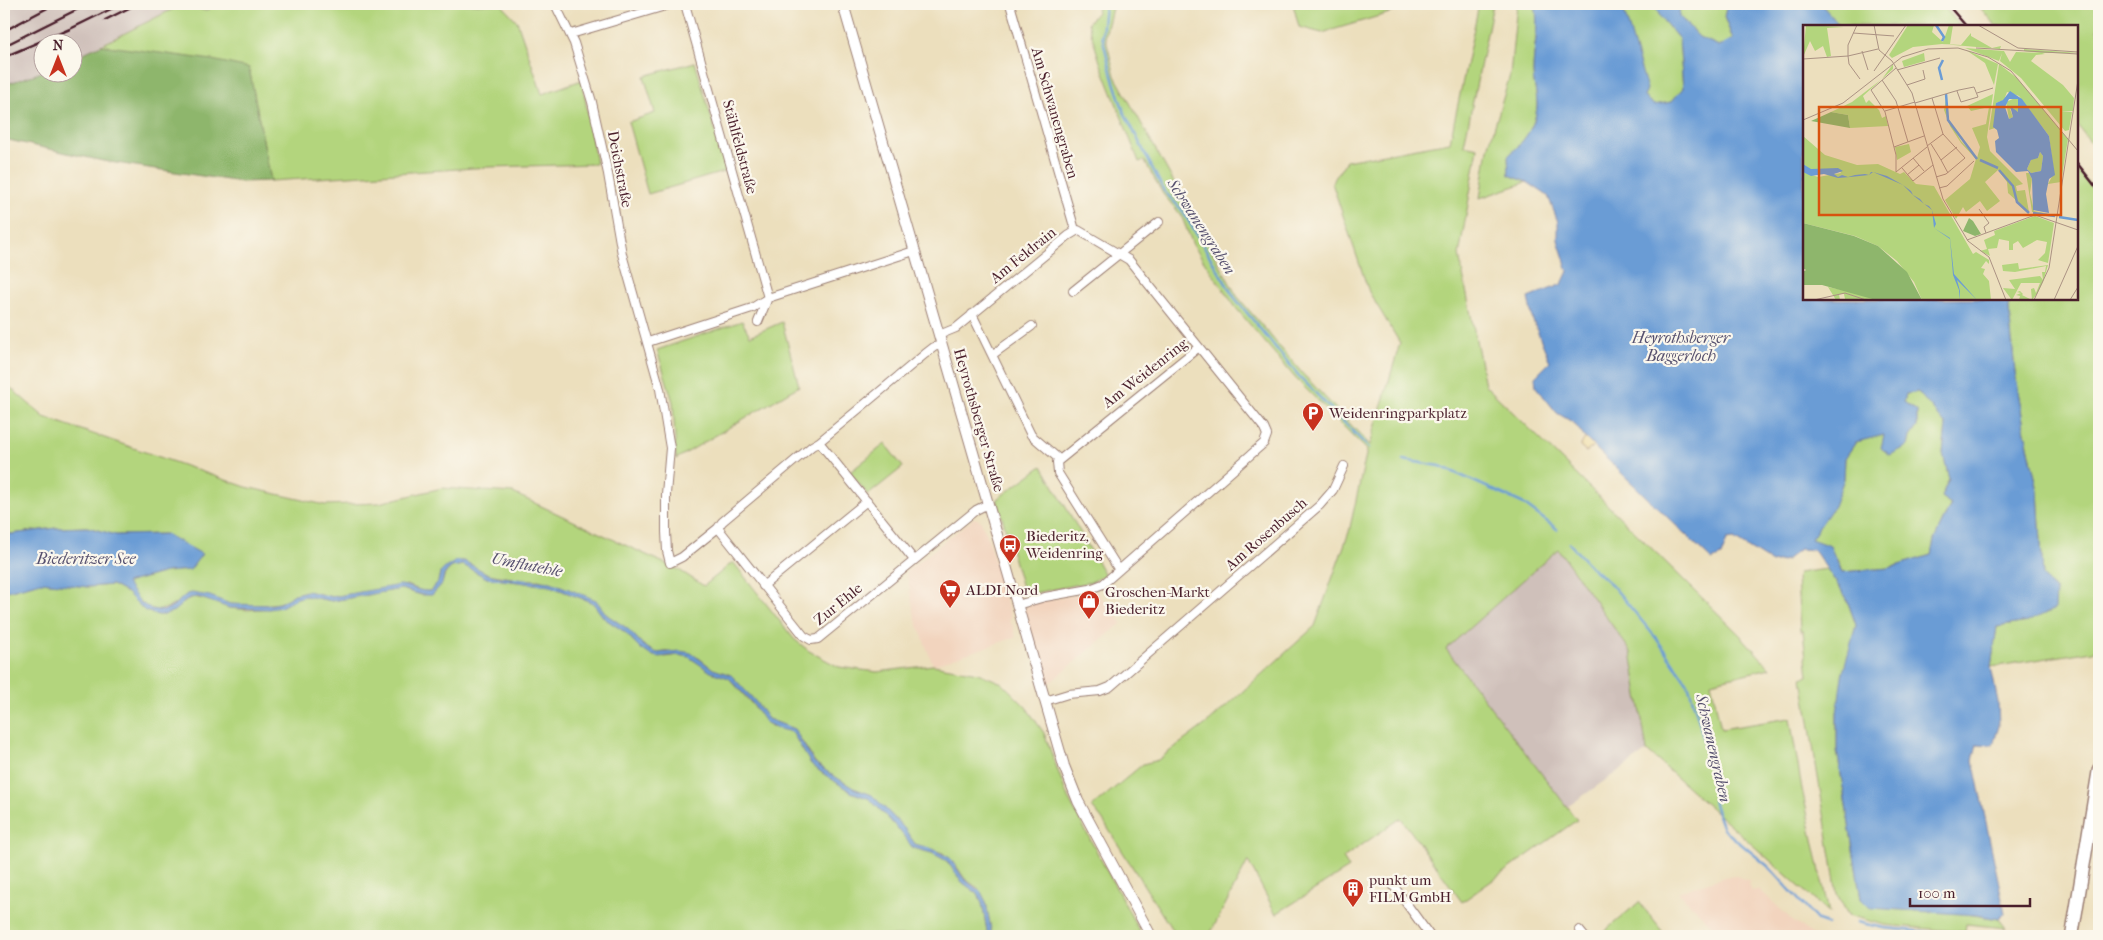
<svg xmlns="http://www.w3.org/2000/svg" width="2103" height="940" font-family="'IM FELL French Canon',serif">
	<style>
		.built { fill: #f2d4be }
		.industrial { fill: #cfc0ba }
		.green { fill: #b3d57d; stroke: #7e7a54 }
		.forest { fill: #8eb66c; stroke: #6c6a4c }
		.sand { fill: #eeda9e; stroke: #9c7c64 }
		.water { fill: #6b9cd5; stroke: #5a5e80; fill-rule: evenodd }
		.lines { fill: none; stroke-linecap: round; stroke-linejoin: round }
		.stream { stroke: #6b9cd5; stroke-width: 2.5 }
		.minor-casing { stroke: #9b7f74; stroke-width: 10 }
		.tertiary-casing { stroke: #9b7f74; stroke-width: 12 }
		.primary-casing { stroke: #9b7f74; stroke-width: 15 }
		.minor { stroke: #fff; stroke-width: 8 }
		.tertiary { stroke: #fff; stroke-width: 10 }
		.primary { stroke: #fff; stroke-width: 12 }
		.rail { stroke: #4a1f2b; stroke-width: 2.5 }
		.labels { text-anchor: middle; stroke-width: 4.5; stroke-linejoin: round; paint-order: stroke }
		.street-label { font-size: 15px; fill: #4a1f2b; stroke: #fbf7ec }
		.poi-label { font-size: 15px; fill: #4a1f2b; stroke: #fbf7ec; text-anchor: start }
		.water-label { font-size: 16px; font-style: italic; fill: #57516f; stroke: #fbf7ec }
		.inset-river { fill: none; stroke: #6b9cd5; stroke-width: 2.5 }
		.inset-road { fill: none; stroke: #ab9283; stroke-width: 1 }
		.view { fill: #d8530f; fill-opacity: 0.15; stroke: #d8530f; stroke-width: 2.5 }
		.inset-edge { fill: none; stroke: #4a1f2b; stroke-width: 2.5 }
	</style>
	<rect width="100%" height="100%" fill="#fbf7ec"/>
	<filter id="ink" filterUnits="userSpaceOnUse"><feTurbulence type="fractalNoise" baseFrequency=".02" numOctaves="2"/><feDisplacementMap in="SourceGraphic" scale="10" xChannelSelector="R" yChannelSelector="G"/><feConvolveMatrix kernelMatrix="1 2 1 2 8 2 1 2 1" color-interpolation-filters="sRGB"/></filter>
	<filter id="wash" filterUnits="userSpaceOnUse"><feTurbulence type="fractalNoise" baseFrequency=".0096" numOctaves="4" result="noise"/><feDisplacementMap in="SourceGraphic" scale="20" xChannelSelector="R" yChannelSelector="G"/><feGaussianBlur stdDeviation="1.12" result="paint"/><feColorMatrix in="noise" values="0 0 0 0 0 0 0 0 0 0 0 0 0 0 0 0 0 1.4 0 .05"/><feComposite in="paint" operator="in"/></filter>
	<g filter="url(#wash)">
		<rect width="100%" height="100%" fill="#ecdfbd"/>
		<!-- built -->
		<path class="built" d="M974,518L980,520L986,532L1011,618L1009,619L1010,623L1012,624L1016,637L933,665L915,617L906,572Z
			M1096,591L1122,623L1046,686L1024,610L1028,605L1047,600Z
			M1736,876L1750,881L1748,885L1752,891L1759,889L1794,922L1815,936H1723L1678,892L1724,877Z"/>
		<!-- industrial -->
		<path class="industrial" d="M18,4H183L73,58L72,42H42V72L4,85V11Z
			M184,4H216L206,11Z
			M1558,549L1631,652L1647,751L1567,807L1445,649Z"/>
		<!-- green -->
		<path class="green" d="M183,4L206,11L216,4H501L517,21L542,94L582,80L596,164L489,167L271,181L249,68L101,45Z
			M1099,4H1113L1105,36L1115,76L1237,296L1302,373L1370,445L1400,343L1369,292L1332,183L1346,161L1450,142L1479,4H1493L1464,145L1478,148L1459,255L1485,385L1741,636L1770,668L1711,682L1721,729L1790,718L1802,789L1829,913L1647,751L1631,652L1558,549L1446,649L1577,820L1462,902L1401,818L1343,858L1349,868L1276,914L1248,861L1209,936H1176L1102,819L1092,807L1143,764L1158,760L1210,721L1315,626L1349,532L1367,450L1296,379L1236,308L1193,245L1181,215L1163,194L1144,160L1139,162L1100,62L1088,23L1097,12Z
			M1293,4H1420L1322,33L1299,27Z
			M1517,4H1535C1540,29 1533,48 1533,73C1533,83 1537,93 1537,104C1537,125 1523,143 1508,156L1509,175L1527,182L1480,198L1488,149L1510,75Z
			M1622,4H1655L1654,5L1661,18L1679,39L1683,88L1671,102L1654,105L1644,97Z
			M1680,4H1727L1724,17L1733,40L1719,46L1699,37L1679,16Z
			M1821,4H1942L1960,26H1840Z
			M1977,4H2099V29H2097L2099,31V153L2077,125V26H1996Z
			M695,62L727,171L648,194L628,122L655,113L644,76Z
			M2077,169L2099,197V650L1991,667L1997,627L2027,622L2056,592L2043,576L2038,491L2024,427L2015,372L2008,299H2077Z
			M742,321L750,336L782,322L799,386L676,459L673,402L657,350Z
			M4,382L44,417L246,487L325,505L379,503L442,488L513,493L679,570L704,586L733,562L794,639L809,651L839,667L877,672L933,665L978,673L1002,683L1026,707L1044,733L1068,798L1142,936H992L986,902L978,888L965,879L955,864L943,853L915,844L904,828L872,795L853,788L823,769L815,762L794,729L768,719L755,701L731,675L713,669L699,658L670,651L658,653L652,651L643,645L628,629L607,615L595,600L539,580H524L488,574L464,561H456L440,573L438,582L430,591H422L407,585L332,597L307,591L295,594L280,603L248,606L230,604L187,594C160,620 144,612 125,583L166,572L190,570L165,534L116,535L87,527L56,528L4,535Z
			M1918,391L1946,425L1943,453L1949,479L1941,497L1951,504L1934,540L1931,555L1889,568L1842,572L1837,559L1811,539L1844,479L1845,458L1856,442L1884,434L1908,446L1910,437L1917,427V411L1904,402L1906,394Z
			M885,444L903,467L868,495L850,472Z
			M1042,466L1105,575L1091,582L1024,595L997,499Z
			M457,565H463L487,578L550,586L586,600L593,603L604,618L625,632L640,648L665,657L679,655L689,657L711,672L729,678L771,726L792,732L811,764L821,772L851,792L870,799L900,831L913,848L932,853L947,861L962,882L978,894L982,903L988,936H4V596L7,591L41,582L88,587L112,585L127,593L145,611L164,615L193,597L209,600L229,608L248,610L281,607L297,598L306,596L332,601L401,589L422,595L442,584C444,575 447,568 457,565Z
			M1827,569L1846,597L1856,625L1837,713V750L1861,899L1999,919L2006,928L1966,924L1965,932L1885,925L1848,915L1837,894L1804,691L1802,678L1808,676L1803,631H1800L1797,577L1798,573Z
			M1639,902L1666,936H1599Z"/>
		<!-- forest -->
		<path class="forest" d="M101,45L212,60L249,68L271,181L241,182L103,161L4,139V85L42,72H72L73,58Z"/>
		<!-- sand -->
		<path class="sand" d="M1585,438L1594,446L1586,452L1580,447Z"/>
		<!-- water -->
		<path class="water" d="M1535,4H1622L1647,89L1644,97L1654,105L1671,102L1683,88L1679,39L1661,18L1654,5L1655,4H1680L1679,16L1699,37L1719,46L1733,39L1724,17L1727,4H1821L1840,26H1804V299H2008L2015,372L2024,427L2038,491L2043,576L2056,592L2055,609L2027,622L1997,627L1991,667L1998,702L1999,726L1993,745L1977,744L1973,760L2005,913L1999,919L1976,915L1870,908L1861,899L1837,750V713L1842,676L1856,625L1846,597L1814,550L1800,549L1786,560L1772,563L1734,539L1727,540L1721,556L1712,560L1585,438L1574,423L1557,413L1536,387L1535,377L1550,362L1533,321L1528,298L1562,284L1568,271L1558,240V222L1548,196L1527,182L1509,175L1508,156C1523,143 1537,125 1537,104C1537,93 1533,83 1533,73C1533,48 1540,29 1535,4ZM1918,392L1946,425L1943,453L1949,479L1941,497L1951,504L1934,540L1931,555L1889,568L1842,572L1830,546L1811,539L1834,506L1844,479L1845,458L1856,442L1884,435L1881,448L1890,455L1908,446L1910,437L1917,427V411L1904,402L1906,394Z
			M87,527L116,535L166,534L202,554L190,570L166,572L126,583L141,603L151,609L163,611L172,607L187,594L192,593L210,596L230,604L269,605L280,603L295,594L307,591L332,597L400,585C411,586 419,592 430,591L438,582L440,573L445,568L456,561H464L488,574L500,577L551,582L596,600L607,615L628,629L643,645L652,651L658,653L680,651L691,653L713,669L731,675L755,701L768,719L794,729L814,762L823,769L853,788L872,795L904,828L915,844L933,849L950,858L964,879L981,892L986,902L992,936H988L982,903L978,894L962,882L947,861L932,853L913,848L900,831L870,799L851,792L821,772L811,764L792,732L779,729L765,722L753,704L729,678L711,672L689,657L679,655L658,657L650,655L640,648L625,632L604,618L593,603L586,600L550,586L487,578L463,565L452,567L448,570L444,575L442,584L432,595H422L401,589L332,601L306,596L297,598L281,607L269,609L229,608L198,597L189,598L174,611L164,615H158L145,611L127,593L112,585L88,587L41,582L7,591L4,595V535L56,528Z"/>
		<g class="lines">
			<!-- stream -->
			<path class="stream" d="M1105,4L1102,36L1112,76L1124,112L1164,191L1182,210L1234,297L1299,376L1369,448
				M1403,460L1440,466L1522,503L1557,529
				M1569,543L1590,566L1612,585L1656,638L1688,684L1700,725L1711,771L1714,804L1723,829L1769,867L1818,921L1827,924
				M1857,922L1884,928L1967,936"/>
		</g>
	</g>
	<g filter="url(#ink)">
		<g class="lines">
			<!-- minor casing -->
			<g class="minor-casing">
				<path id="minor" d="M555,4L574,43L592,102L608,174L622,254L660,389L670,448L666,494V532L667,551L670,563L682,557L718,528L722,522L812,446L819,442L925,354L934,347L941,345
					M685,4L768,298
					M1010,4L1075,230
					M571,34L672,4
					M1073,291L1159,222
					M972,314L1031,435L1059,459
					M758,322L767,300
					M939,335L956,328L1068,236L1078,230L1129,260L1264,428L1267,435L1264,443L1103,584L1090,589L1045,597L1017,605
					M648,342L752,308L768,298L914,251
					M992,355L1032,326
					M819,442L914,560
					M718,528L804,636L811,640L818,639L976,510L988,504
					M1119,570L1058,473L1057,462L1199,347
					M763,586L867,501
					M1045,701L1068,694L1100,691L1110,687L1320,505L1333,490L1344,466
					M1393,885L1430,936
					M1579,930L1584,936"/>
			</g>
			<!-- tertiary casing -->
			<g class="tertiary-casing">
				<path id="tertiary" d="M843,4L1064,766L1078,801L1151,936"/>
			</g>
			<!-- primary casing -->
			<g class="primary-casing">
				<path id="primary" d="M2072,936L2099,769"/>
			</g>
			<!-- minor -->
			<use href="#minor" class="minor"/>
			<!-- tertiary -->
			<use href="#tertiary" class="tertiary"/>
			<!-- primary -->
			<use href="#primary" class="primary"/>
			<!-- rail -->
			<path class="rail" d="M1947,4L1966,26
				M105,20L137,4
				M4,31L55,4
				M4,46L88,4
				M4,57L70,29L121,4
				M2077,163L2099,191"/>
		</g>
	</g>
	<!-- icons -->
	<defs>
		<g id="parking-pin" transform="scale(1.125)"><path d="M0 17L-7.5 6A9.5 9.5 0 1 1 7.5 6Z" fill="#c8321e" stroke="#fbf7ec"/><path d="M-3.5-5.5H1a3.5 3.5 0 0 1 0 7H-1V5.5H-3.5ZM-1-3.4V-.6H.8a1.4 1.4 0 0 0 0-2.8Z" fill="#fff"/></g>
		<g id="bus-pin" transform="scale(1.125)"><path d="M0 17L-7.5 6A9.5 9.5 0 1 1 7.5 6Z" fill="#c8321e" stroke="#fbf7ec"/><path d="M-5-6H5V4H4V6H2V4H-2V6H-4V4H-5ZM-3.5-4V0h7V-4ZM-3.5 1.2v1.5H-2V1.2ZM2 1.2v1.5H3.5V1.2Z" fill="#fff"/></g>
		<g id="supermarket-pin" transform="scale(1.125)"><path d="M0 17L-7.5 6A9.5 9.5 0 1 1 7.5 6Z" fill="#c8321e" stroke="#fbf7ec"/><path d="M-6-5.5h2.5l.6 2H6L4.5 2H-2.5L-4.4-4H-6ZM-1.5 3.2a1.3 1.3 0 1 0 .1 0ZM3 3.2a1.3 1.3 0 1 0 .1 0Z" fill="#fff"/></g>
		<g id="shop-pin" transform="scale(1.125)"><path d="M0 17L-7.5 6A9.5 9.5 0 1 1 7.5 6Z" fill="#c8321e" stroke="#fbf7ec"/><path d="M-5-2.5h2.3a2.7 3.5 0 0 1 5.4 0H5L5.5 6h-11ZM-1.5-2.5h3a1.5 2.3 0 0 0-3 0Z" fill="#fff"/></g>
		<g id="building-pin" transform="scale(1.125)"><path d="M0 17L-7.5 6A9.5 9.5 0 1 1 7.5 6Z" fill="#c8321e" stroke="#fbf7ec"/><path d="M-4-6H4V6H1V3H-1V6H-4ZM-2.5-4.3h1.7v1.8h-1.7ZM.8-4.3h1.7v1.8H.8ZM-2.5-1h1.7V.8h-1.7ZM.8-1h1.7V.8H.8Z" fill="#fff"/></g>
	</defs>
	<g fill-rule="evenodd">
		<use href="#parking-pin" x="1313" y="413"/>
		<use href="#bus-pin" x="1010" y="545"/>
		<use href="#supermarket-pin" x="950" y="590"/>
		<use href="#shop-pin" x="1089" y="601"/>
		<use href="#building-pin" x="1353" y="889"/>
	</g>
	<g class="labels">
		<!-- street labels -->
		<g class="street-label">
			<text transform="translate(1055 113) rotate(74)" y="5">Am Schwanengraben</text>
			<text transform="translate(740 147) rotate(75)" y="5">Stählfeldstraße</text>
			<text transform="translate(620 169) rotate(79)" y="5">Deichstraße</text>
			<text transform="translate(1023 255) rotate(-39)" y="5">Am Feldrain</text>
			<text transform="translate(1145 373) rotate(-38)" y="5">Am Weidenring</text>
			<text transform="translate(979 420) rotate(74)" y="5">Heyrothsberger Straße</text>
			<text transform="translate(1266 534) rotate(-41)" y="5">Am Rosenbusch</text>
			<text transform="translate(838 604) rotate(-39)" y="5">Zur Ehle</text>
		</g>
		<!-- poi labels -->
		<g class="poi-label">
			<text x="1329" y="418">Weidenringparkplatz</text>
			<text x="1026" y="541">Biederitz,<tspan x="1026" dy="17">Weidenring</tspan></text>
			<text x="966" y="595">ALDI Nord</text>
			<text x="1105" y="597">Groschen-Markt<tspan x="1105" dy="17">Biederitz</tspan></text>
			<text x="1369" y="885">punkt um<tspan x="1369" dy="17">FILM GmbH</tspan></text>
		</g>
		<!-- water labels -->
		<g class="water-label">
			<text transform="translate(1202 226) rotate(57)" y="6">Schwanengraben</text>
			<text x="1681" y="343">Heyrothsberger<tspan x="1681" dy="18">Baggerloch</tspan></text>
			<text x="86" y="564">Biederitzer See</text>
			<text transform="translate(527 564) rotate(11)" y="6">Umflutehle</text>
			<text transform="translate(1714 748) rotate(77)" y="6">Schwanengraben</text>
		</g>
	</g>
	<!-- overview -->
	<g transform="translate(1803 25)">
		<rect width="275" height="275" fill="#ecdfbd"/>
		<path d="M3,0L41,2L24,3L28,31L24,32L20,21L12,26L7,16L0,32ZM105,0H131L129,7L140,17L146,0H150L147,19H141L158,20L168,8V11L189,23L198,21L197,24L139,19L110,22L89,33L86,30ZM162,23L201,26L207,37L213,27L238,28L221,26V24L275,28H239L242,29L233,30L228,36L260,60L271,73L270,86H258L269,87L266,105L262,106L218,53L197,36L199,28L196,36ZM163,25L195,39L191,60L182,38ZM121,28L122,36L101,42L99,36ZM90,39V44L60,71L63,78L66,75L76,85L79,93L83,91L85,101L47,103L45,90L28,87L49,77L79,54ZM196,39L214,53L265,114L258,157L245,159L251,148L246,111L216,71L204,67L201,75L193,78L192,103L186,105ZM144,69V91L158,116L174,133L177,122L169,103L183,99L186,82L168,86L164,81L190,69L184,112L187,126L220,159L213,161L214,166L222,165L226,187L205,168L204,157L195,145L182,157L197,176L184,186L177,176L163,187L160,182L153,194L142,175L167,154L173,134L158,118L147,101L141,85ZM212,73L216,74L215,87L207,84L210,92L206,94L203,77ZM0,111L22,130L54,140L75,139L97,149L101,147L113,159L131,161L170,229L173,227L186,235V239L183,236L178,243L182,244L180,249L186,256L188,275H119L111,257L94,236L75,221L52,211L0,198V147L15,152L38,148L35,144H7L0,139ZM106,119L108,127L94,135L92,122ZM237,127L240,131L238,146L228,148L224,144L229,133H235ZM223,148H226L229,154L227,168L231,186L247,189L229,187ZM232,191L251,198L245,238L235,235L242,228L244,217L234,215L220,223L215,216L210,219V225H206V216L196,214L194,223L185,224L187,231L177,226L184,224L181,215L192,210L191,206ZM215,238L216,244L245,240L240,257L234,269L229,275H216L217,271L213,270L218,268L214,267L217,266L220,269L219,270L229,275L228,264L231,263L233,268L237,258H218L209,275L200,263L212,264L206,255L237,251L240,255L239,247H242L243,241L212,247L200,246L199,240ZM25,262L59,269L71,274L40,275L42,274L41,269H36L37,275H33Z" fill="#b3d57d"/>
		<path d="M28,87L45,90L47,103L8,96ZM166,193L170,196L178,209L172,211L160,206ZM0,198L51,211L75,221L104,247L119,275H73L19,260H0V247L3,245L0,243Z" fill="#8eb66c"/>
		<path d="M207,66L219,74L246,111L252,150L246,154L243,169L246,188L230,185L229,154L225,146L213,147L193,127L192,116L196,113L194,105L190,102L193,78L200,75ZM206,74H215V87L207,81L210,92L206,94L202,82ZM237,127L240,131L238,146L228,148L224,144L228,135L235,133ZM0,139L8,144L35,143L40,146L31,149L35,152L39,150L45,152L52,150L62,149L66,150L68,147H70L84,151L100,160L108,166L110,170L117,174L121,179L126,181L129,185L133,199L131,203L147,213L151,249L174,275L154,255L157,266L156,275V265L150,250L147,214L131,203L129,185L111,171L100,160L70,147L66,150L47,152L35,153L21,149L8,151L0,147Z" fill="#6b9cd5" fill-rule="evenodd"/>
		<path class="inset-river" d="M133,0L141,12L139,16M139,55L136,43L140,35M143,69L145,95L174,134M177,135L195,143M196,145L210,161L214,177L226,188M230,188L252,191M256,192L275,195"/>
		<path class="inset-road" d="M54,0L45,20V31L46,39L57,54M71,0L76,25L89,36L109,68L140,174L165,216L186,232L203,275M175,0L215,23L275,27M50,8L91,11M173,23L275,29M59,26L65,45M0,34L45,31L75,24M94,45L137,33M71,46L103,0M79,55L93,76L105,117M104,60L122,54L120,45M174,68L190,63M129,73L140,109M112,78L156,65L171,62L175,72L158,77L154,66M82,86L112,77M0,95L40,78L99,32L125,24L155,23L185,32L208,46L275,126M128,119L138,135M124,121L140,109M91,122L121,111M110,133L121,146M99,143L110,156L130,140M93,147V130L82,87L68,65L93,43M93,147L124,122M145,148L138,135L154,122M104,150L116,140M133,152L143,149L162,133L140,109M136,163L144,161L171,136M176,184L186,198L181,202L183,208M164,215L232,190L275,205M11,275L42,268L63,275M231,275L246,243L275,55M251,275L275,221M267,275L275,262"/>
		<path class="view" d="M16,82H258V190H16Z"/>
		<rect width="275" height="275" class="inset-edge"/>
	</g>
	<!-- margin -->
	<rect width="2103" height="940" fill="none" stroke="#fbf7ec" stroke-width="20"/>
	<!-- north arrow -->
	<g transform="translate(58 58)"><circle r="24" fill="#fbf7ec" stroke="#b4a19f"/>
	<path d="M0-4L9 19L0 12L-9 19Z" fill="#c8321e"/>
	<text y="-8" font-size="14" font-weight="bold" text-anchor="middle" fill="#4a1f2b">N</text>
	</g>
	<!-- scale -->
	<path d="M1910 898v8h120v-8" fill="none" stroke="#4a1f2b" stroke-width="2.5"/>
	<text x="1918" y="898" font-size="15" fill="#4a1f2b" stroke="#fbf7ec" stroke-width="4" paint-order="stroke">100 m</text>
</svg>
